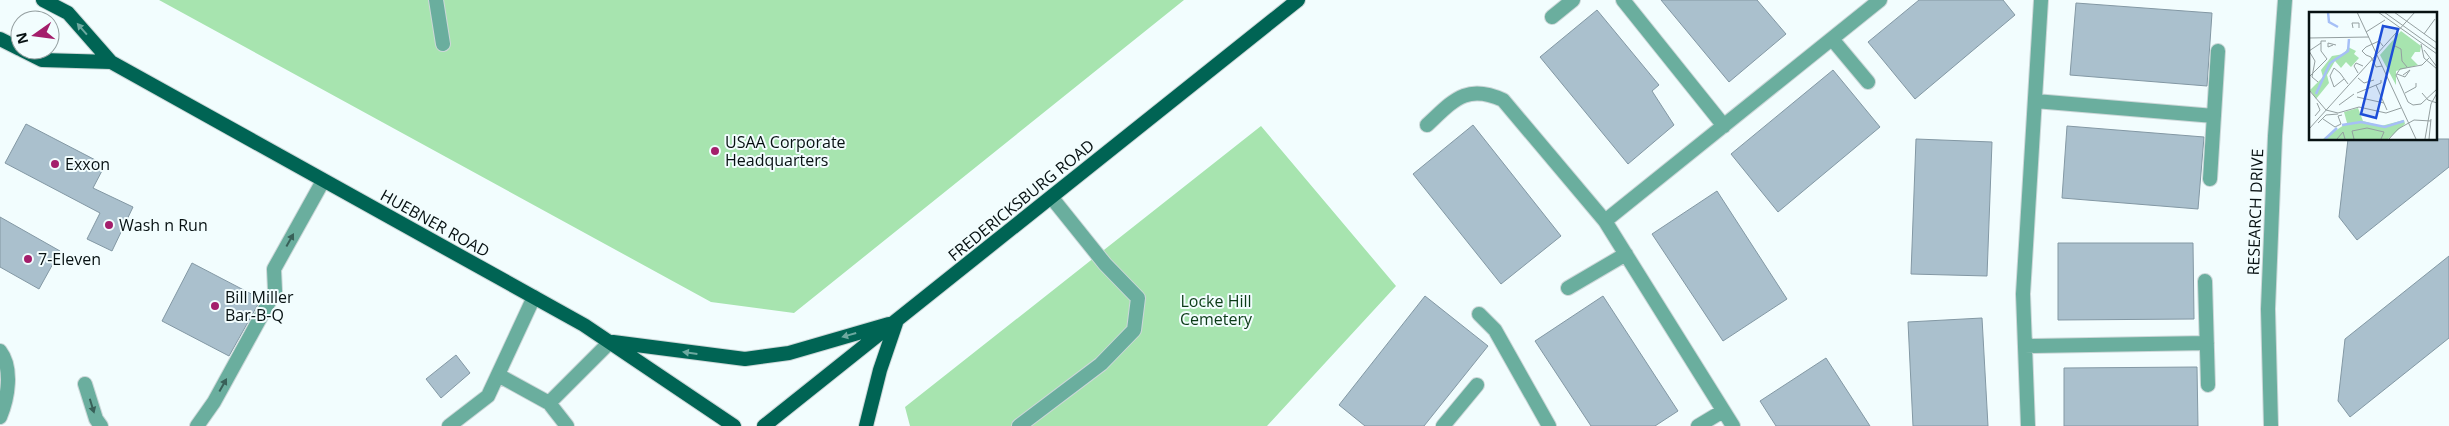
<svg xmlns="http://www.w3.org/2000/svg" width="2449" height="426" font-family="'Open Sans',sans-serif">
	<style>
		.green { fill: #a7e4af }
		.building { fill: #aac0cd; stroke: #8398a4 }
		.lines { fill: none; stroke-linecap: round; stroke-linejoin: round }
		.service-casing { stroke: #ccd7d8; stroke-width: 16 }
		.minor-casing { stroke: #ccd7d8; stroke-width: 16 }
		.primary-casing { stroke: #ccd7d8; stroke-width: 16 }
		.service { stroke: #6aae9e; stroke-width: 14 }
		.minor { stroke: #6aae9e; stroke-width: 14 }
		.primary { stroke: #006454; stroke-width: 14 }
		.oneway { fill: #6da9a0 }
		.oneway2 { fill: #386058 }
		.poi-dot { fill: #a41e6b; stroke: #f2fdfe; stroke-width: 2 }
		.labels { text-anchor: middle; stroke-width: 4; stroke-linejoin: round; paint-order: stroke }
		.poi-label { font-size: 16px; fill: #071112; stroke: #f2fdfe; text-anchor: start }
		.street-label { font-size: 16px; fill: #071112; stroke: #f2fdfe }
		.park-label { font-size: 16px; fill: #0b3b17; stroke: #f2fdfe }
		.inset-river { fill: none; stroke: #a5bff6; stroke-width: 2.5 }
		.inset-road { fill: none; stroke: #949fa0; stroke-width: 1 }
		.view { fill: #1d4ed8; fill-opacity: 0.15; stroke: #1d4ed8; stroke-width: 2.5 }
		.inset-edge { fill: none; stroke: #071112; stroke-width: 2.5 }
	</style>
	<rect width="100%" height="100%" fill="#f2fdfe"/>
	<!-- green -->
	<path class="green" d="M159,0H1184L794,313L711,302Z
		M1261,126L1396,286L1267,426H910L905,407Z"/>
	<!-- building -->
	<path class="building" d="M1661,0H1757L1786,34L1729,82Z
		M1919,0H2003L2015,15L1915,99L1868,42Z
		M2076,3L2212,13L2207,86L2070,75Z
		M1597,10L1659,85L1652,91L1674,125L1628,164L1540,57Z
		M1833,70L1880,127L1778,212L1731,154Z
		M26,124L105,165L93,188L133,207L112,251L87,239L100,213L5,163Z
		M1473,125L1561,236L1501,284L1413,174Z
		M2067,126L2204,137L2198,209L2062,198Z
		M1916,139L1992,142L1987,276L1911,274Z
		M2348,139H2449V167L2357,240L2339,217Z
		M1717,191L1787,299L1723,341L1652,234Z
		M0,217L60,251L39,289L0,267Z
		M2058,243H2193L2194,319L2058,320Z
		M2449,256V338L2350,417L2338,401L2345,339Z
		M192,263L261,299L229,356L162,321Z
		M1425,296L1488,346L1424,426H1365L1339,405Z
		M1603,296L1678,411L1655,426H1591L1535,341Z
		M1982,318L1988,426H1913L1908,322Z
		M456,355L470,373L441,398L426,379Z
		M1826,358L1870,426H1776L1760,401Z
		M2197,367L2198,426H2064V368Z"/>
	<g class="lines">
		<!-- service casing -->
		<g class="service-casing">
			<path id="service" d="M436,0L443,44
				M1623,0L1724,126
				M1552,17L1573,0
				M1832,39L1868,82
				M2035,101L2214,116
				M1427,125C1453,101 1466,83 1503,100L1605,221L1733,426
				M2210,179L2218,51
				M1605,221L1880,0
				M2205,281L2208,385
				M1568,288L1626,254
				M1479,314L1495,330L1549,426
				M2025,346L2207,343
				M0,351C13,368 8,398 0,417
				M498,375L549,403L567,426
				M85,384L96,419L101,426
				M549,403L610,342
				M197,426L214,402L275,291L274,269L323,181
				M449,426L488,396L534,297
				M1019,426L1101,364L1134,330L1138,298L1105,264L1052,198
				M1443,426L1477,385
				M1698,426L1723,411
				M2028,426L2023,294L2041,0"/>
		</g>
		<!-- minor casing -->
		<g class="minor-casing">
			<path id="minor" d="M2271,426L2268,309L2275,136L2285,0"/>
		</g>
		<!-- primary casing -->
		<g class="primary-casing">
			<path id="primary" d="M43,0L68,13L111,62L584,325L734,426
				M0,39L20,49
				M22,50L42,60L111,62
				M613,342L745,359L789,353L889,324
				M764,426L1298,0
				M866,426L880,370L896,323"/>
		</g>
		<!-- service -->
		<use href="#service" class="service"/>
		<!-- minor -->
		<use href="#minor" class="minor"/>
		<!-- primary -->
		<use href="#primary" class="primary"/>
	</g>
	<!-- one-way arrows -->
	<defs><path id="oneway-solid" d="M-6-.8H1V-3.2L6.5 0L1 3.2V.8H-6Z" transform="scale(1.25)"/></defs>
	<g class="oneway">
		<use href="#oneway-solid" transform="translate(82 29) rotate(-131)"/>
		<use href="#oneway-solid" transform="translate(849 335) rotate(164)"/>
		<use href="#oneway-solid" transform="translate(690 353) rotate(-172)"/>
	</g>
	<g class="oneway2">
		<use href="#oneway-solid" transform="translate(290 240) rotate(-61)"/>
		<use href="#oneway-solid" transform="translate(223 385) rotate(-61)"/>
		<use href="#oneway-solid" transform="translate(92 406) rotate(73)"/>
	</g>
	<!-- markers -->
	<g class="poi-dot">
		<circle cx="715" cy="151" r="5"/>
		<circle cx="55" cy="164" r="5"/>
		<circle cx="109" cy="225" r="5"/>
		<circle cx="28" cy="259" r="5"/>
		<circle cx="215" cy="306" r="5"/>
	</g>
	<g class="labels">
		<!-- poi labels -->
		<g class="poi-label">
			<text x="725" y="148">USAA Corporate<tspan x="725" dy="18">Headquarters</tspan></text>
			<text x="65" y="170">Exxon</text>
			<text x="119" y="231">Wash n Run</text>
			<text x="38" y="265">7-Eleven</text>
			<text x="225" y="303">Bill Miller<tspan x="225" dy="18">Bar-B-Q</tspan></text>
		</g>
		<!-- street labels -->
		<g class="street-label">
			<text transform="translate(1021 200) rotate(-39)" y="6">FREDERICKSBURG ROAD</text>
			<text transform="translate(2255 212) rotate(-88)" y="6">RESEARCH DRIVE</text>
			<text transform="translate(435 223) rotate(29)" y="6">HUEBNER ROAD</text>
		</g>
		<!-- park labels -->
		<g class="park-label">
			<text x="1216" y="307">Locke Hill<tspan x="1216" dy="18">Cemetery</tspan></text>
		</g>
	</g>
	<!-- overview -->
	<g transform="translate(2309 12)">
		<rect width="128" height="128" fill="#f2fdfe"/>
		<path d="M92,19L112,34L111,40H106L102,46L109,53L87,59V73L71,43ZM39,35L47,39L45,42L50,46L42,55L37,50L32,56L26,49L18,63L20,71L7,87L1,78L14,65L12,58L23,44L35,42ZM49,96L54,109L72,114L95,108L96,112L79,127H14L38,111L35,100Z" fill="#a7e4af"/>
		<path class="inset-river" d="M19,0L20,10L29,15M7,82L21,51L39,39L40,27M33,113L52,110L76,115L95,109M16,127L28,116"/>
		<path class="inset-road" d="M48,0L107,127M69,0L128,42M75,0L128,38M85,0L128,31M44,16L43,11H50V16M57,20L76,8M115,22L126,7M0,26L60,25M112,32L115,46L128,57M24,33L19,35V31L27,33M84,33L92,37L93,49L98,55M115,38L128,55M57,43L53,39L57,35L70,29L74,34M57,43L62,45L67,55L73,54M120,46L113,53L91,57L87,63L99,90L104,93L112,92L128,77M49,61L45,54L47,51L54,54M88,62L96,65L101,58L94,63M0,65L18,47L12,39V29H17M49,66L55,71L65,68M35,67L25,75L21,64L25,56L31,61L39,72M9,70L3,65L6,49L0,39L12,31M67,73L78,98M0,78L17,98M48,81L72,71V68M96,81L107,75V71M113,81L119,88L128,91M48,85L75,91M30,93L45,82M17,98L29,101L50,95L77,101L92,96M6,104L11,98L8,91M14,107L26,115L32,112L29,104L33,103M9,111L17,103L29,102M0,117L106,0M28,127L34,120L36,127M45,127L43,119L58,116L75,120L72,127M80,127L89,117L105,108L122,109M116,127L122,92L128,81M120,127L122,107"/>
		<path class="view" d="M74,14L89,17L67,106L52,102Z"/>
		<rect width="128" height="128" class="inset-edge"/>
	</g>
	<!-- north arrow -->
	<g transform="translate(35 35) rotate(256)"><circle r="24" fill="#f2fdfe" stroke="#949fa0"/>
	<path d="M0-4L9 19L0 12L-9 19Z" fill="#a41e6b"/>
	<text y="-8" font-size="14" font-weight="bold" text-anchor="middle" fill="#071112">N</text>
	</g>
</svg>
